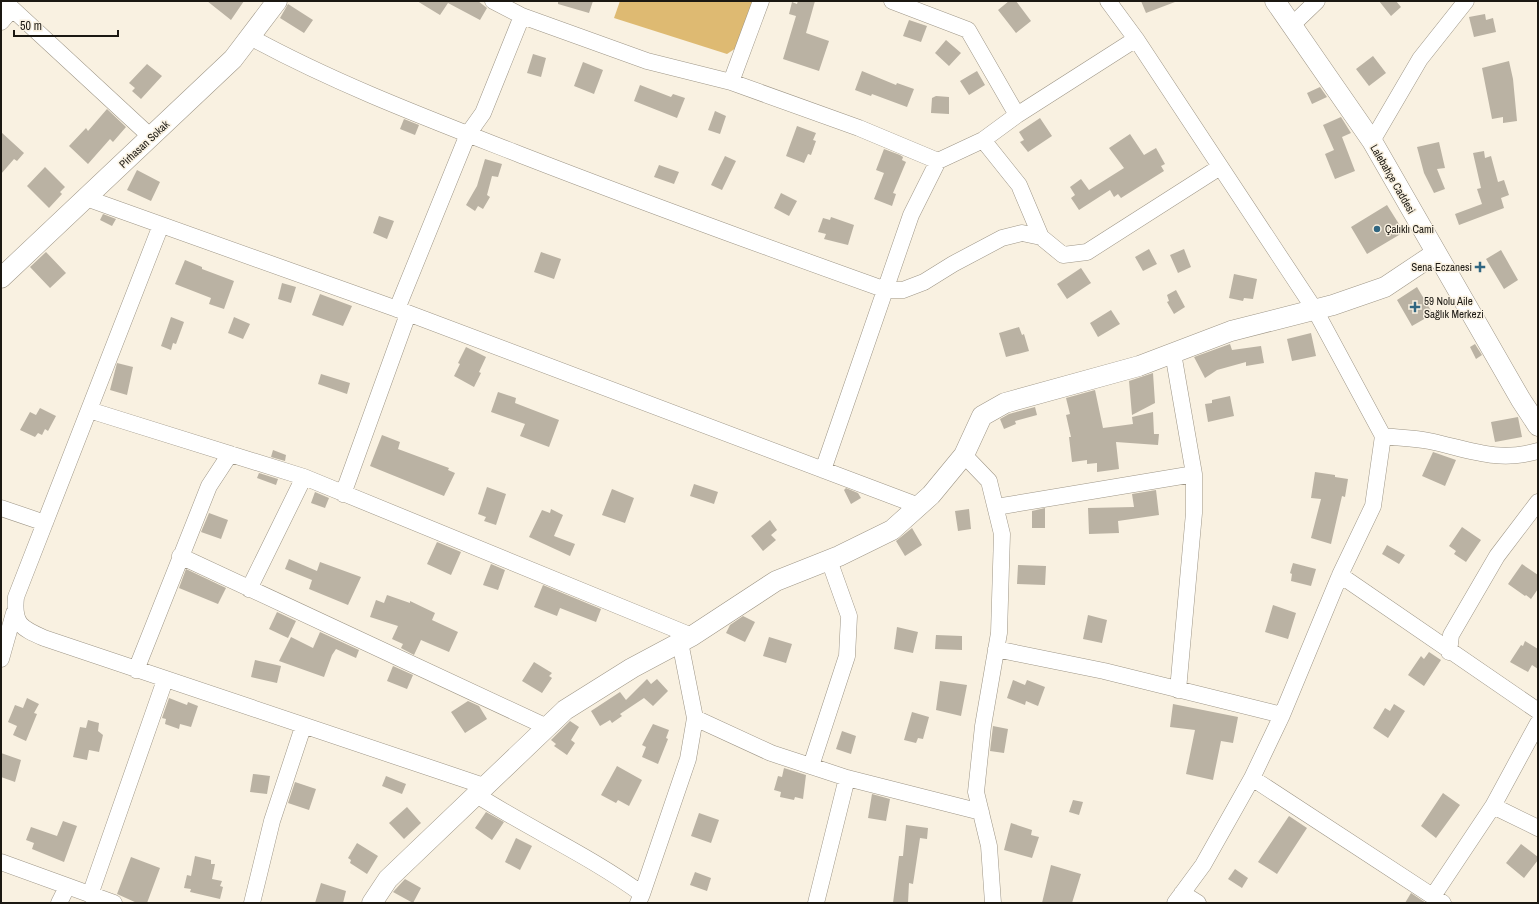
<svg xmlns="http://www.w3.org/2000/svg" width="1539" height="904" font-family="'Archivo Narrow',sans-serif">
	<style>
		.green { fill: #deba72 }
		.building { fill: #bab2a3 }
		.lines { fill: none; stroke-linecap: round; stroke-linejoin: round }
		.minor-casing { stroke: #9e9687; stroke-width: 17 }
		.tertiary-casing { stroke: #9e9687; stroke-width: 21 }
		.minor { stroke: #fff; stroke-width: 16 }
		.tertiary { stroke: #fff; stroke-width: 20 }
		.poi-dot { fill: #306681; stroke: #f9f1e1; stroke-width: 1.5 }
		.labels { text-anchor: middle; stroke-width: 3; stroke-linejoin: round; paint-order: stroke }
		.street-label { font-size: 11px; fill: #1b1812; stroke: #f9f1e1 }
		.poi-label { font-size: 11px; fill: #1b1812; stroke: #f9f1e1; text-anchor: start }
	</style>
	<rect width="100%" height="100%" fill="#f9f1e1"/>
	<!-- green -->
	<path class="green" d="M620,1H753L736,48L727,54L614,18Z"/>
	<!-- building -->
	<path class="building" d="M207,1H244L231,20Z
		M417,1H478L487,8L480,20L448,3L440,15Z
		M558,1H593L589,13L558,4Z
		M798,1H815L806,33L829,41L819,71L783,59L796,16L789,14L792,2L797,4Z
		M1009,1H1016L1031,21L1016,33L998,10Z
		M1141,1H1175V2L1146,13Z
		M1379,1H1396L1401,7L1391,16Z
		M288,4L313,20L304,33L280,18Z
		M1485,14L1486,20L1493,18L1496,32L1474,37L1469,17Z
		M909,20L927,26L921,42L903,36Z
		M946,40L961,53L949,66L935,53Z
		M533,54L546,58L541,77L527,73Z
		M1373,56L1386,73L1369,86L1356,69Z
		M1509,61L1513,79L1517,121L1503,123V117L1492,119L1482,68Z
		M583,62L603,70L594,94L574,86Z
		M147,64L162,76L141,99L132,91L135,88L129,83Z
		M862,71L896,85L897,83L914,89L907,107L872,94L871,96L855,90Z
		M977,71L985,85L969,95L960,81Z
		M640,85L671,97L673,94L685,98L677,118L634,101Z
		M1320,87L1327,97L1312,104L1307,93Z
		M936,96L949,97V114L931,113L932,98Z
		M107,109L126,127L113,142L110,139L88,164L69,146L86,128L88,131Z
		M715,111L726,116L720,134L708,130Z
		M1341,117L1351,133L1342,137L1355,171L1335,179L1325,154L1334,150L1323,125Z
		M1040,118L1052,136L1028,152L1020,142L1024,140L1019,132Z
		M404,119L419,125L415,135L400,129Z
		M797,126L816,133L813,140L816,141L811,155L808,154L804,163L786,156Z
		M1,132L24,153L17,161L14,159L1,174Z
		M1130,134L1144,155L1156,148L1165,164L1161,166L1164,171L1121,198L1118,194L1114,197L1110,190L1079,210L1071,198L1075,195L1070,187L1081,179L1089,190L1124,168L1109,148Z
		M1439,142L1445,168L1437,169L1445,189L1434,193L1424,173L1417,147Z
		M884,149L900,155L903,157L902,160L906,162L893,193L896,194L892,206L874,199L884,173L876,170Z
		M1484,151L1485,158L1491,156L1498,182L1504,180L1509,195L1501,198L1504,208L1459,225L1455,214L1482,204L1477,189L1481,188L1473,153Z
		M725,156L736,161L722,190L711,185Z
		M485,159L502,164L498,177L492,176L487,195L490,197L483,209L478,206L475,211L466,205L477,186Z
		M659,165L679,172L674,184L654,177Z
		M45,167L65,187L60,192L62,194L49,208L27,186Z
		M137,170L160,182L151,201L127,190Z
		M781,193L797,201L789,216L774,208Z
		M1387,205L1404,232L1367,254L1351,227Z
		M103,214L116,219L112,226L100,220Z
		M379,216L394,221L387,239L373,233Z
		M831,217L854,225L848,245L824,239L826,234L818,232L823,218L830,220Z
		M1149,249L1157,264L1143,271L1135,257Z
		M1184,249L1191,267L1178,273L1170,255Z
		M1501,250L1518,280L1504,289L1486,259Z
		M46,252L66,273L50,288L30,267Z
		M541,252L561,259L554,279L534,272Z
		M185,260L202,267V269L234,281L224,309L209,304L211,298L175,284Z
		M1081,268L1091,283L1067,299L1057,284Z
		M1234,274L1257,279L1253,299L1244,298L1243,301L1229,298Z
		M282,283L296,287L291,303L278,299Z
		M1417,287L1433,314L1412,326L1397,300Z
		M1176,290L1185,307L1174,314L1167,302L1169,301L1167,295Z
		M320,294L352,306L343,326L312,315Z
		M1111,310L1120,324L1098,337L1090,323Z
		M171,317L184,322L176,344L173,343L171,350L161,346Z
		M234,317L250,324L243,339L228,333Z
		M1019,327L1022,335L1024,334L1029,351L1006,357L999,333Z
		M1311,333L1316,356L1292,361L1287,339Z
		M1230,344L1232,350L1261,346L1264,363L1246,366V362L1217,370L1205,378L1194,357Z
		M1475,344L1482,355L1476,359L1470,347Z
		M466,347L486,357L479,372L481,373L474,387L454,376L460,364L458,363Z
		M117,363L133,367L127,395L110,390Z
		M1153,373L1155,403L1132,415L1129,381Z
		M321,374L350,383L347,394L318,384Z
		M1095,390L1103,428L1133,424L1132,417L1153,412L1154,434H1159L1158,445L1116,442L1119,469L1097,472V463L1087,464V460L1072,462L1069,437H1071L1066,415L1070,414L1066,398Z
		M498,392L516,398L515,403L559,420L549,447L520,436L525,424L491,412Z
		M1230,396L1234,416L1208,422L1205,404L1212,403V400Z
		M1035,407L1037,415L1015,421L1016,424L1004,429L1000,419L1009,414Z
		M40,408L56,416L48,431L45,429L42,435L38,433L35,437L20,430L30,412L36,415Z
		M1518,417L1522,437L1495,442L1491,422Z
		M382,435L400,442L398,449L449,468L448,470L455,473L444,496L370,466Z
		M273,450L286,455L285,461L271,457Z
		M1433,452L1456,460L1445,486L1422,476Z
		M1315,472L1335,475V477L1348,479L1345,497L1342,496L1331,544L1311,538L1321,499L1311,498Z
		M259,473L278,479L276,485L257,478Z
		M694,484L718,492L714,504L690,496Z
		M487,487L506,494L496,525L484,521L486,517L478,514Z
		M846,488L858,493L861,498L851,504L844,490Z
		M612,489L634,498L625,523L602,515Z
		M1156,490L1159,515L1118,521L1119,533L1089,534L1088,508L1134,507L1132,494Z
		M315,492L329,498L325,508L311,503Z
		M1045,508V528H1032V511Z
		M551,509L563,515L554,536L575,544L570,556L529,537L542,510L550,513Z
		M969,509L971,529L958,531L955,511Z
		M209,513L228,520L221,539L201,532Z
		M770,520L777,530L771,535L776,540L763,551L751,536Z
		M1462,527L1481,540L1466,562L1454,554L1456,551L1449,546Z
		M912,528L922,545L905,556L896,541Z
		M437,542L461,552L451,575L427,564Z
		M1387,545L1405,555L1399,564L1382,554Z
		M289,559L317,571L320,562L361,577L348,605L309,589L312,580L285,569Z
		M1293,563L1316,569L1311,586L1291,581L1292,574L1290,573Z
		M491,564L505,570L498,590L483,585Z
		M1522,564L1538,575V589L1531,599L1526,595L1525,596L1508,584Z
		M1018,565L1046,566L1045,585L1017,584Z
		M186,569L226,588L218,604L179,588Z
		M543,585L601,609L596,622L560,608L557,616L534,607Z
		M387,595L410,603V601L435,613L432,620L458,632L449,652L421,640L414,655L401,648L403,644L392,639L398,626L370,617L376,600L384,603Z
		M1273,605L1296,613L1288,639L1265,632Z
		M277,612L296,621L288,638L269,629Z
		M1088,615L1107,620L1102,643L1083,639Z
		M743,616L755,622L745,642L726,633L730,625Z
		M897,627L918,632L913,653L894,649Z
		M320,632L359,650L356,658L336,649L332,655L324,677L279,661L291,637L313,648Z
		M936,635L962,636V650L935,649Z
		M769,637L792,644L786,663L763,656Z
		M1525,641L1538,649V669L1532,665L1528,672L1510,662L1521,645L1523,646Z
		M1429,652L1441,660L1424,686L1408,675L1421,656L1424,659Z
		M255,660L281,666L277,683L251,677Z
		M534,662L552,673L549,676L552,678L542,693L522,681Z
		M393,666L413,675L407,689L387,681Z
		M647,679L651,684L657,679L668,691L653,706L644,698L620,714L622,716L612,723L610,720L600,726L591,711L620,692L626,700Z
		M1013,680L1025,685L1027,680L1045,687L1038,706L1026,701L1025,705L1007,698Z
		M940,681L967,685L961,716L936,710Z
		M27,698L39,704L34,713L37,714L26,741L13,735L17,726L8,722L15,705L23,708Z
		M169,698L187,705L188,702L198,706L191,727L180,724L179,729L165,724L166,719L162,718Z
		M468,701L479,706L487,719L465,733L451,712Z
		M1173,704L1238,717L1233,743L1221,741L1213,780L1186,774L1195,730L1170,727Z
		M1394,704L1405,711L1388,738L1373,728L1385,708L1390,711Z
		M912,712L929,717L923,739L918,738L916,743L904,740Z
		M88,720L99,723L98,731L103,735L99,752L89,750L87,760L73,757L80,727L86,728Z
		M570,721L579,727L571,740L575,743L567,755L554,746L556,744L551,740Z
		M653,724L669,730L666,738L668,739L658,764L642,757L646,747L642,745Z
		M993,726L1008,729L1004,753L990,751Z
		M842,731L856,736L851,754L836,749Z
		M1,753L21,760L15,782L1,777Z
		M617,766L642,780L629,806L618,800L616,803L601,795Z
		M784,768L806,775L803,799L795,797L794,800L780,797L781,792L774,790L778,776L782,777Z
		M253,774L270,776L267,794L250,792Z
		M386,776L406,784L402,794L382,786Z
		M295,782L316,789L309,810L288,803Z
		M1443,793L1460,805L1436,838L1421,826Z
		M872,794L890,799L886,821L868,818Z
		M1073,800L1083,802L1079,815L1069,812Z
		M407,807L421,823L404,839L389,823Z
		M486,812L504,822L492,840L475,828Z
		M699,813L719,820L711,843L691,836Z
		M1289,816L1307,828L1277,874L1258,862Z
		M63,821L77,826L64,862L32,849L34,843L26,840L31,827L57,836Z
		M1011,823L1032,830L1031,835L1039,837L1032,858L1004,850Z
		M906,825L928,828L927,839L920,838L913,884L909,883L908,903H893L899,856H903Z
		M516,838L532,846L520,870L505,862Z
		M357,843L378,856L367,874L350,863L351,860L348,858Z
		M1521,844L1538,857V860L1524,878L1506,863Z
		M195,856L211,860V864H215L212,879L222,881L220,886L223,887L220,899L190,892L191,889L184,888L187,875L191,876Z
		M131,857L160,868L147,903H137L117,894Z
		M1051,865L1081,874L1072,903H1042Z
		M1235,869L1248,878L1242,888L1228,879Z
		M695,872L711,878L707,891L690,885Z
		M405,879L421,888L413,903L393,892Z
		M321,883L346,891L343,903H315Z
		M1411,893L1426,903H1405Z"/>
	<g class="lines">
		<!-- minor casing -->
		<g class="minor-casing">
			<path id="minor" d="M4,1L151,137
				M493,1L522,16L647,61L731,82L859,128L938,161
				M892,1L968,30L1017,115
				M1108,1L1136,39L1315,310L1383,436L1373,506L1340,575L1282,715L1252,778L1203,865L1175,903
				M1,22L12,9
				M1292,25L1317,1
				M250,37C336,84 429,119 521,155C642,202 763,246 886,290H903L924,282L953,264L1002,238L1022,233L1041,237
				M731,82L761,1
				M983,140L1019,185L1041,237L1063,255L1087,252L1220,167
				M1372,141L1420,59L1466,1
				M86,198L397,309L919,506
				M161,225L16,597C13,624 21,628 44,638L484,786
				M397,309L468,134L483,113L522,16
				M1173,353L1194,474V513L1178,690
				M89,410L304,477
				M1383,436C1398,438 1414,438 1429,441C1468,449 1497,463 1538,451
				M964,455L989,481L1002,534L999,633L983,726L976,792L989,846L993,903
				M823,470L911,215L938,161L983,140L1017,115L1136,39
				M343,494L408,314
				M996,507L1194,474
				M1,508L45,523
				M180,556L547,727
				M1340,575L1538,711
				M249,589L304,477L692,636
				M680,642L695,718L771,753L847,778L981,812
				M996,649L1104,671L1282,715
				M1449,652L1451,635L1497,556L1538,502
				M1,659L14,613
				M136,670L209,486L230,454
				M1538,723L1493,806L1538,828
				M811,766L847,656L849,616L829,560
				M1252,778L1443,903
				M475,794C530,829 590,856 642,894L638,903
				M1,862L114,903
				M1182,893L1198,903
				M642,894L688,759L695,718
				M90,895L165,680
				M1433,896L1493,806
				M59,903L67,887
				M252,903L272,821L303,727
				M816,903L847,778"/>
		</g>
		<!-- tertiary casing -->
		<g class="tertiary-casing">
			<path id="tertiary" d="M1275,1L1372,141L1521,400L1538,426
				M1,278L233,59L277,1
				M372,903L388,879L565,710L632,668L692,636L776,581L839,556L892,530L931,495L964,455L982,416L1005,403L1139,366L1231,331L1333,305L1385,287L1436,253"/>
		</g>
		<!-- minor -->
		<use href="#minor" class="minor"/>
		<!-- tertiary -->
		<use href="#tertiary" class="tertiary"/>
	</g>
	<!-- markers -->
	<g class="poi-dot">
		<circle cx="1377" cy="229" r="4"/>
		<path d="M1478 261h4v4h4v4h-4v4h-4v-4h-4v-4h4z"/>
		<path d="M1413 301h4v4h4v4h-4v4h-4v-4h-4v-4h4z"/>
	</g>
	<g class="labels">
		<!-- street labels -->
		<g class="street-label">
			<text transform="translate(144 144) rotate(-43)" y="4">Pirhasan Sokak</text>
			<text transform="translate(1393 179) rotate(60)" y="4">Lalebahçe Caddesi</text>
		</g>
		<!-- poi labels -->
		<g class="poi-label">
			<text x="1385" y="233">Çalıklı Cami</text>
			<text x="1472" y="271" text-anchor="end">Sena Eczanesi</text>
			<text x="1424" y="305">59 Nolu Aile<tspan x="1424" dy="13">Sağlık Merkezi</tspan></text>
		</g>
	</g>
	<!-- border -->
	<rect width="1539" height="904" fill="none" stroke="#1b1812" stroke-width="4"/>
	<!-- scale -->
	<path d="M14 30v6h104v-6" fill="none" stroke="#1b1812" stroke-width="2"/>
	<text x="20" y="30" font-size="12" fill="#1b1812" stroke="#f9f1e1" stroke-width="3" paint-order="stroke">50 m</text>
</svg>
